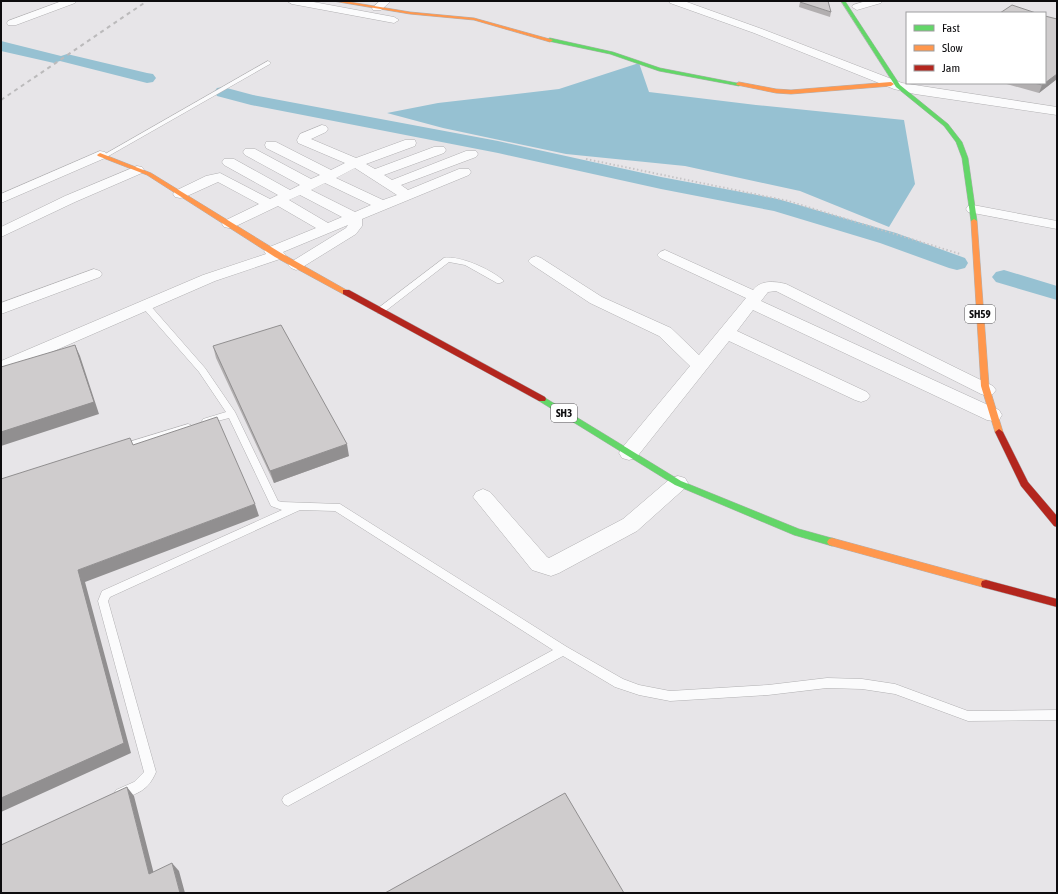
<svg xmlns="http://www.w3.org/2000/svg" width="1058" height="894" font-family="'Asap Condensed',sans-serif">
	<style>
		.water { fill: #96c1d2 }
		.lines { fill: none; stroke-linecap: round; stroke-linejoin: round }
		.river { fill: #96c1d2; fill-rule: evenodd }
		.lane-casing { stroke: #b1b0b2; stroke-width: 1 }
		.street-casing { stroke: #b1b0b2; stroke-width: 1 }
		.fast-casing { stroke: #b1b0b2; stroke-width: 1 }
		.slow-casing { stroke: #b1b0b2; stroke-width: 1 }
		.jam-casing { stroke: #b1b0b2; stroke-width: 1 }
		.path { stroke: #c5c4c6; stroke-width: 2; stroke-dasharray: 1.5 2.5; stroke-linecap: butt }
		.lane { fill: #fbfbfc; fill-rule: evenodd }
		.street { fill: #fbfbfc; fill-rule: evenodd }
		.fast { fill: #63d668; fill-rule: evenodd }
		.slow { fill: #ff974d; fill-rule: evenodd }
		.jam { fill: #b3261e; fill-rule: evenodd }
		.rail { stroke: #bbbabb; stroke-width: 2; stroke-dasharray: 4 4; stroke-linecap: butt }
		.wall { fill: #b2afb0 }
		.shaded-wall { fill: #918f90 }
		.building { fill: #cfcccd; stroke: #918f90 }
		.labels { text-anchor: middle; stroke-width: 3.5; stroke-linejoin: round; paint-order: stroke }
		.shield { fill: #fff; stroke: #565556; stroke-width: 1 }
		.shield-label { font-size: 11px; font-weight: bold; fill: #0d0c0e }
	</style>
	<rect width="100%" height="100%" fill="#e7e5e8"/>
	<!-- water -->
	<path class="water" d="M639,63L649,92L756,105L904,120L915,184L889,227L800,191L685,166L566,154L443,128L387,113L438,103L559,89Z"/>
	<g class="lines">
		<!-- river -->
		<path class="river" d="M1,41L61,56L67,54L147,73L153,74L156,78L153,82L147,83L60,61L54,63L1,51Z
			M223,87L253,95L498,141L661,177L778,199L896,233L965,258L968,263L965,268L957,270L949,268L880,243L774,211L661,189L498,153L251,105L217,96L214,92L217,88Z
			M1004,270L1057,286V300L996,282L992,277L996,272Z"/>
		<!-- lane casing -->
		<g class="lane-casing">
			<path id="lane" d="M268,61L271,63L270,64L105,158L100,157Z
				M444,258C460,255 492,270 504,281L500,283H497L465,265L449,262L383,313H377L376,311L377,309Z
				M143,304H149L205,368L235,412L278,501L282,502L340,504L567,647L623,679L639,685L670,691L768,685L827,678L862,679L895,684L968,711L1057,710V720L968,721L895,694L862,689L827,688L768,695L670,701L639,695L615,687L563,656L288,806L284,804L282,800L284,796L553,650L335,511L300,510L110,597L108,601L156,772C148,791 138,793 120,800L116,798L114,794L116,790L134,782L144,772L98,601L102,591L282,510L271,506L229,418L206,424L203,423L202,421L203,419L226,412L199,372L143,308Z
				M188,424L191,425L192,427L191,429L122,450L118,447L119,445Z"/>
		</g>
		<!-- street casing -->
		<g class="street-casing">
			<path id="street" d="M62,1H76L75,3L16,25H8L7,23L8,21Z
				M287,1H308L394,17L399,20L394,23L292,4Z
				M380,1H391L381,10H373L372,8Z
				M669,1H684L762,29L902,83L1057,107V115L915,94L894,89L754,33L670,3Z
				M866,1H882L881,3L857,10L852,7L853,5Z
				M322,125L326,126L328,129L326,132L311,139L356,158L405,140H415L416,143L415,146L366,164L375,169L434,147H444L446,150L444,153L384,175L392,180L466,151H476L478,154L476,157L401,185L408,190L459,169H469L471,172L469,175L362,219V226L356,234L301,268L296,270L291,268L288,265L291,262L346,228L348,225L283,252L286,255L283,258L215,281L1,374V361L203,275L266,254L264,251L267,248L316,228L278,206L234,227L229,228L224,227L222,224L224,221L259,204L218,182L185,197L180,198L175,197L173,194L175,191L206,176L220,173L270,199L278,195L224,165L222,162L224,159H234L290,190L300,185L245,155L243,152L245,149H255L311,179L320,175L266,148L265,145L266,142H276L331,170L345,163L298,143L297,140L300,134ZM355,168L397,195L383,200L336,178ZM325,183L371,205L355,212L311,190ZM300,195L342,217L328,223L289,200Z
				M100,151L105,152L107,155L105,158L1,203V194Z
				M137,166L142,167L144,170L142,173L75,202L1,237V227L65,196Z
				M973,205L1057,221V229L968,212L966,209L968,206Z
				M665,250L753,290C761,280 774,281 786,284L993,386L996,390L993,394L987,396L981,394L776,291L768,292L761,301L999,410L1002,415L999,420L993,421L987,420L753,310L737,331L867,392L870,396L867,400L861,402L855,400L729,341L636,458L629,460L622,458L619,453L622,448L690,366L659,336L590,303L531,264L528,261L531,258L536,256L541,258L602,297L671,328L699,355L746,298L660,258L657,255L660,252Z
				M94,269L100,271L102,274L100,277L1,314V303Z
				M678,476L685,478L688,483L685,488L637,531L559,573L551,576L532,570L473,497L476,492L483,489L490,492L547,557L549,558L623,519L671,478Z"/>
		</g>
		<!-- fast casing -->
		<g class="fast-casing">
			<path id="fast" d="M841,1H845L900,85L948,124L962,142L968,158L977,221L976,222L974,223L971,221L962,158L956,142L944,126L896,87Z
				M550,38L613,52L660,68L742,84L739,86L659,71L610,54L548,41L547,40Z
				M542,396L681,481L799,529L835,539L837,542L835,545L832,546L794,535L675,485L539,401L538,399L539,397Z"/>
		</g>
		<!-- slow casing -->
		<g class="slow-casing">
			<path id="slow" d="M333,1H344L410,12L474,18L553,40L550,42L474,20L410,14Z
				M739,82L776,89L791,90L891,82L894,84L891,86L791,94L776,93L737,85L736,84Z
				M100,153L151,173L281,253L350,292L349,294H343L275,257L147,175L98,156L97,155Z
				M974,219L977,221L989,386L1003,432L999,435L995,432L981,386L971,221Z
				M832,538L986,580L990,581L991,584L990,587L986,588L829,545L827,542L829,539Z"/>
		</g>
		<!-- jam casing -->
		<g class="jam-casing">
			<path id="jam" d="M343,290H349L545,397L546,399L545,401H539L343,294Z
				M999,429L1003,432L1028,482L1057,516V527L1054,526L1021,486L995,432Z
				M986,580L1057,599V607L982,587L981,584L982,581Z"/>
		</g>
		<!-- path -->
		<path class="path" d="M586,159L788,201L960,254"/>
		<!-- lane -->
		<use href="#lane" class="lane"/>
		<!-- street -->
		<use href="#street" class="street"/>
		<!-- fast -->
		<use href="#fast" class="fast"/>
		<!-- slow -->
		<use href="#slow" class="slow"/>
		<!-- jam -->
		<use href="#jam" class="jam"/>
		<!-- rail -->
		<path class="rail" d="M1,100L147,1"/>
	</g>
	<!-- wall -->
	<path class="wall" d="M800,2L831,12L830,17L799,7Z
		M1057,19V79L1039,93L1003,83H1045Z
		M213,346L349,456L274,483L216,358Z"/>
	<!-- shaded-wall -->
	<path class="shaded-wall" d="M1057,74V79L1039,93L1042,85Z
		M75,345L80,356L99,414L1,446V432Z
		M347,444L349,456L274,483L270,471Z
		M255,504L259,516L85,582L131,753L1,812V798L78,570Z
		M127,787L134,796L156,882L149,874Z
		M172,863L179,871L185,893H180Z"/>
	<!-- building -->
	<path class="building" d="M802,1H828L831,12L800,2Z
		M1012,5L1036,13H1000Z
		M1045,16L1057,19V74L1045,83Z
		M1034,83H1045L1042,85Z
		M281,325L347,444L270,471L213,346Z
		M75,345L94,402L1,432V367Z
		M217,417L255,504L78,570L124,743L1,798V479L130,438L133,445Z
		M127,787L149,874L172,863L180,893H1V845Z
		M565,793L624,893H385Z"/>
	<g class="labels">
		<!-- shield labels -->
		<g class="shield">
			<rect x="965" y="305" width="30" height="18" rx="3"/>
			<rect x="551" y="404" width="26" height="18" rx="3"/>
		</g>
		<g class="shield-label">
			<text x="980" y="318">SH59</text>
			<text x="564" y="417">SH3</text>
		</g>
	</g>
	<!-- border -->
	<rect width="1058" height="894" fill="none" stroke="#0d0c0e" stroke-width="4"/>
	<!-- legend -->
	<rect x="906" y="12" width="140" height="72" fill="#ffffff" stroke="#9e9e9f"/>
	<rect x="914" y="25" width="20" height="6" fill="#63d668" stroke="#9e9e9f"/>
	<text x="942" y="32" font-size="12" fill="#0d0c0e">Fast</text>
	<rect x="914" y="45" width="20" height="6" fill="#ff974d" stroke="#9e9e9f"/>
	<text x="942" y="52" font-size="12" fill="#0d0c0e">Slow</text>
	<rect x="914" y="65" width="20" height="6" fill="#b3261e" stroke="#9e9e9f"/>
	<text x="942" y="72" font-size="12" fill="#0d0c0e">Jam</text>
</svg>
